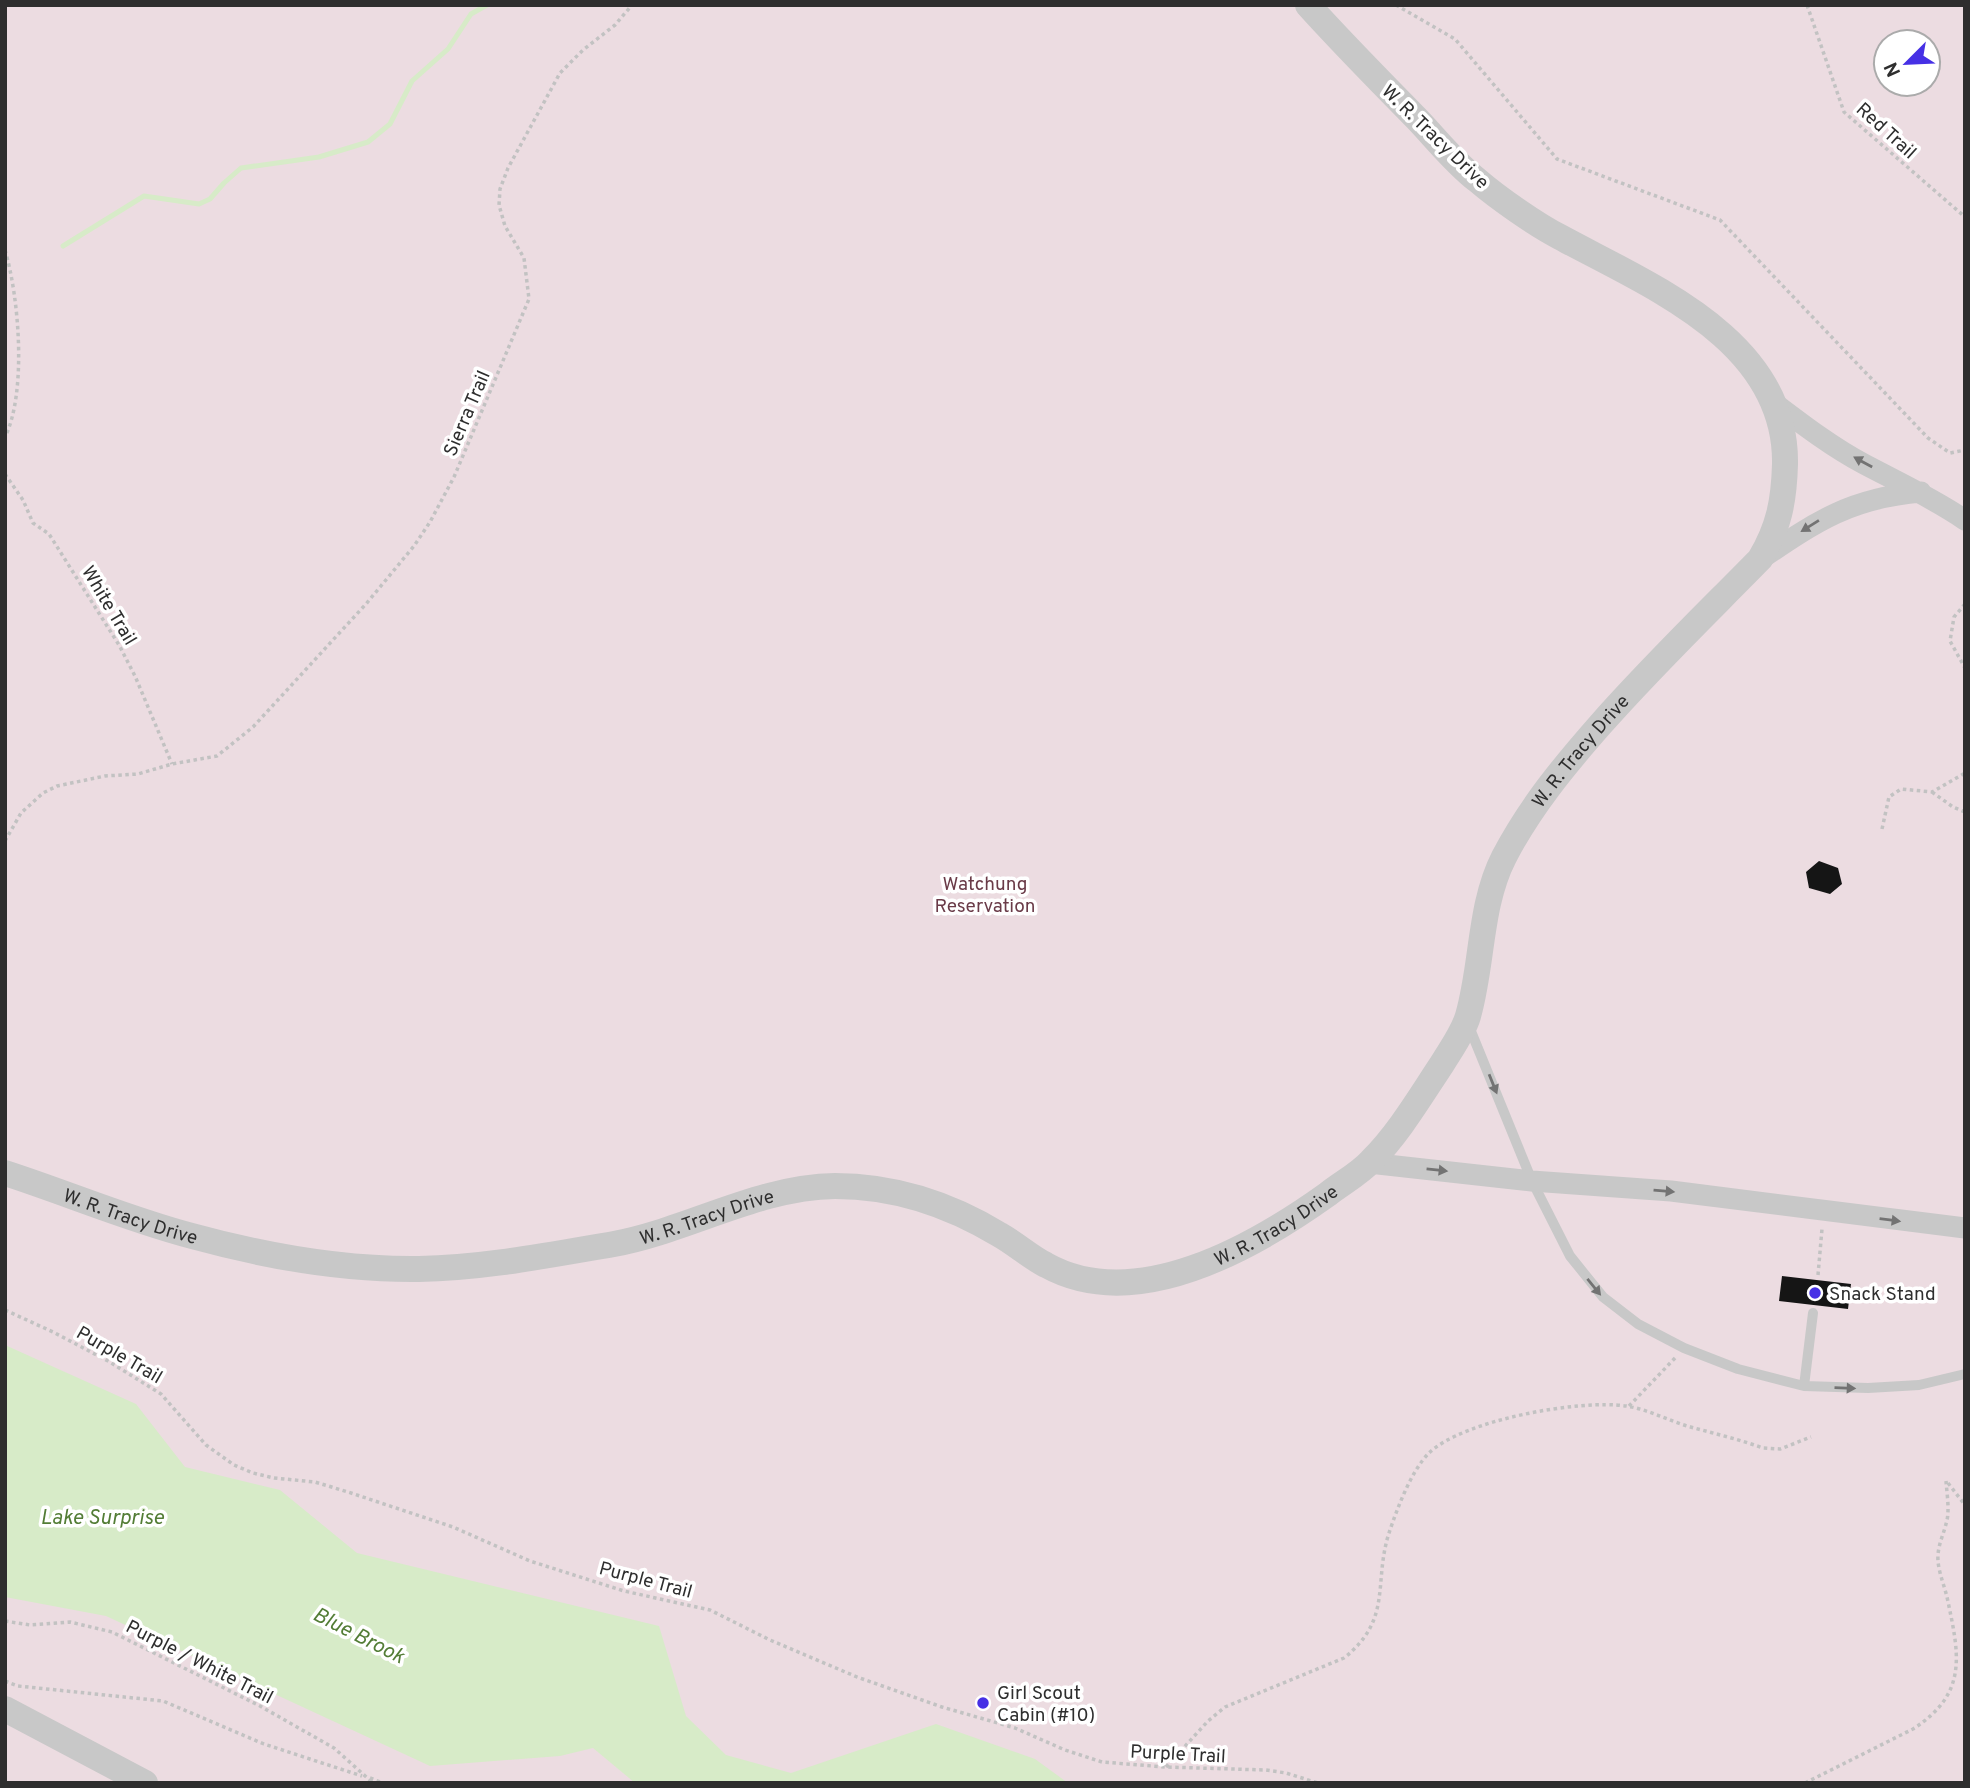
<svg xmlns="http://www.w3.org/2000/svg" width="1970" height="1788" font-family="Overpass,sans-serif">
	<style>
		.green { fill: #ecdce1; fill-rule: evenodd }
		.water { fill: #d7ebc8 }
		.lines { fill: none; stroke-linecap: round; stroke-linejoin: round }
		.stream { stroke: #d7ebc8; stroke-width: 5 }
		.building { fill: #151515 }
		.path { stroke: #c2c2c2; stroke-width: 3.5; stroke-dasharray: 3.5 3.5; stroke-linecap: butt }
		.service { stroke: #c8c8c8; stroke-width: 10 }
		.minor { stroke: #c8c8c8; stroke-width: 21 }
		.tertiary { stroke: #c8c8c8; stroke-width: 26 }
		.oneway { fill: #737373 }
		.poi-dot { fill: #4630e5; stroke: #fff; stroke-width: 2.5 }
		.labels { text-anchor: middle; stroke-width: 7; stroke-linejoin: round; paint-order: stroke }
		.street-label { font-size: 19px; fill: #2e2e2e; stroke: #fff }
		.park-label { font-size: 19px; fill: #6a3b48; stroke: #fff }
		.poi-label { font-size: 19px; fill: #2e2e2e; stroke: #fff; text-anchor: start }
		.water-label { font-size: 21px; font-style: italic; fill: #537d36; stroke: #fff }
	</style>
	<rect width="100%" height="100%" fill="#fff"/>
	<!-- green -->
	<path class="green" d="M5,5H1965V1783H5ZM1886,42H1928V84H1886Z"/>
	<!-- water -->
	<path class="water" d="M5,1345L136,1404L185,1467L280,1490L357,1553L659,1626L686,1716L726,1755L791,1773L936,1724L1035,1759L1068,1783H635L593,1748L560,1756L430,1766L106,1616L5,1597Z"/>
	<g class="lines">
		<!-- stream -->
		<path class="stream" d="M63,246L144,196L199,204L210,199L224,183L241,168L319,157L368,142L390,124L412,81L448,49L471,14L487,5"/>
	</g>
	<!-- building -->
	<path class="building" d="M1819,861L1838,868L1842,884L1830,894L1809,888L1806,872Z
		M1782,1276L1851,1284L1848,1309L1779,1301Z"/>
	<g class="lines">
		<!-- path -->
		<path class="path" d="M1396,5L1455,39L1557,159L1720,220L1928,438L1950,453L1965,450
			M1807,5L1844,112L1965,217
			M5,250C19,297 27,392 5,437
			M5,474L23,500L33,523L49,534L119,645L135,676L172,764
			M1965,604L1954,617L1950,641L1965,668
			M1932,792L1953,807L1965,812
			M1882,829L1889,797L1901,789L1932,792L1965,773
			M5,841L21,813L43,793L57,786L105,776L138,774L172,764L217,756L253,727L366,604L414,546L430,522L454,477L529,299L524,258L505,226L499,205L500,189L508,168L560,73L583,50L615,25L632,5
			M1818,1275L1822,1229
			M5,1310L53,1332L108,1361L161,1394L206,1445L234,1465L253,1473L274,1478L315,1482L348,1492L453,1527L530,1561L624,1591L710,1610L770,1640L857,1677L942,1707L1015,1728L1065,1750L1102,1762L1165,1767L1266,1770L1286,1773L1318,1783
			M1629,1406L1676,1357
			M1948,1483L1965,1505
			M5,1621L30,1625L70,1622L112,1632L260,1706L334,1748L373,1783
			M5,1681L18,1686L163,1701L264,1744L362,1776
			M1166,1767L1208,1721L1225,1707L1344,1658C1393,1619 1373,1583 1389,1533C1397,1509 1411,1471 1429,1453C1463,1420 1580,1399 1626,1406C1647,1409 1667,1420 1687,1426C1712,1433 1738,1439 1763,1448L1780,1449L1811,1437
			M370,1778L383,1783
			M1805,1783L1913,1729C1969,1693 1959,1654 1947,1597C1944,1585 1939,1573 1938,1561C1937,1547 1943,1536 1946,1524C1950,1512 1947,1495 1946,1481"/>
		<!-- service -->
		<path class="service" d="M1468,1024L1532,1181L1570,1256L1603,1297L1638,1324L1684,1348L1738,1369L1804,1386L1868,1388L1919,1385L1965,1374
			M1804,1386L1813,1313"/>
		<!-- minor -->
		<path class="minor" d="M1773,402C1802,424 1832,447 1864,464C1898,482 1933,498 1965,520
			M1761,559C1817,521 1851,498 1921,492
			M1369,1163L1532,1181L1671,1191L1965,1228"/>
		<!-- tertiary -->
		<g class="tertiary">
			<path id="s1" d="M5,1173C67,1193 130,1220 192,1236C265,1256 343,1270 419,1269C484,1268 549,1255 614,1244C689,1230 758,1187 835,1186C896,1186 949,1204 1000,1235C1016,1244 1030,1257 1046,1265C1136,1315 1254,1247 1328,1194C1342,1183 1359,1174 1371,1161C1399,1133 1420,1097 1442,1064C1451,1049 1463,1033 1468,1016C1483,964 1479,906 1504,857C1530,807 1564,766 1600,725C1651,667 1706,614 1760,559C1779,527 1784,501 1785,464C1787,340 1650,286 1560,237C1535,224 1498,198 1477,180C1455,163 1437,140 1418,120C1381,82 1343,44 1308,5"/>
			<path d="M5,1709L145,1783"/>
		</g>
	</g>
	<!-- one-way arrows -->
	<defs><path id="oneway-solid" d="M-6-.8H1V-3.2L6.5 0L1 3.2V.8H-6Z" transform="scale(1.75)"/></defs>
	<g class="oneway">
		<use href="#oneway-solid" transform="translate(1863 462) rotate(-151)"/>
		<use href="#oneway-solid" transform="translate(1810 526) rotate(148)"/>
		<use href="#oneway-solid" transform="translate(1493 1084) rotate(68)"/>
		<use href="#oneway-solid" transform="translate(1437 1170) rotate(6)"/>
		<use href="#oneway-solid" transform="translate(1664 1191) rotate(5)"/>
		<use href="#oneway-solid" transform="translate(1890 1220) rotate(7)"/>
		<use href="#oneway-solid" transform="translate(1594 1287) rotate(51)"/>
		<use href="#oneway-solid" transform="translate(1845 1388) rotate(2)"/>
	</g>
	<!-- markers -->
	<g class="poi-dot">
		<circle cx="1815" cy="1293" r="7"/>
		<circle cx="983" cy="1703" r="7"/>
	</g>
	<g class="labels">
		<!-- street labels -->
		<g class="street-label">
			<text transform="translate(1887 130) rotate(42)" y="7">Red Trail</text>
			<text transform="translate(1436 136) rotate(44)" y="7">W. R. Tracy Drive</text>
			<text transform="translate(466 413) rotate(-67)" y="7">Sierra Trail</text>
			<text transform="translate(110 605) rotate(59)" y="7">White Trail</text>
			<text dy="7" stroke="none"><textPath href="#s1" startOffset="1913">W. R. Tracy Drive</textPath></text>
			<text dy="7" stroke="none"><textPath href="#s1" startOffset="133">W. R. Tracy Drive</textPath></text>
			<text dy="7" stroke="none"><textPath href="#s1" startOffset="721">W. R. Tracy Drive</textPath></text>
			<text dy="7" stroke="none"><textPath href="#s1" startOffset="1328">W. R. Tracy Drive</textPath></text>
			<text transform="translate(120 1354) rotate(30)" y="7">Purple Trail</text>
			<text transform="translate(646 1579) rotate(15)" y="7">Purple Trail</text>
			<text transform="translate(200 1661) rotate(27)" y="7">Purple / White Trail</text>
			<text transform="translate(1178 1753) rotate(3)" y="7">Purple Trail</text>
		</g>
		<!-- park labels -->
		<g class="park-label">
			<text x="985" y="890">Watchung<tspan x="985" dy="22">Reservation</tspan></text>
		</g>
		<!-- poi labels -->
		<g class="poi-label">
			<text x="1829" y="1300">Snack Stand</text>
			<text x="997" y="1699">Girl Scout<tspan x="997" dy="22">Cabin (#10)</tspan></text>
		</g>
		<!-- water labels -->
		<g class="water-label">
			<text x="102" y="1524">Lake Surprise</text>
			<text transform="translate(359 1635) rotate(27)" y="7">Blue Brook</text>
		</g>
	</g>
	<!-- border -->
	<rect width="1970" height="1788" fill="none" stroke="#2e2e2e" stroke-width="14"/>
	<!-- north arrow -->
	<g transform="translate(1907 63) rotate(246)"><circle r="33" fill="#ffffff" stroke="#ababab" stroke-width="2"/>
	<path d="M0-5L12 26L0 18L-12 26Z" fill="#4630e5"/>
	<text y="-10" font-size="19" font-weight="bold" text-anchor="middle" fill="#2e2e2e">N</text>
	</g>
</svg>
